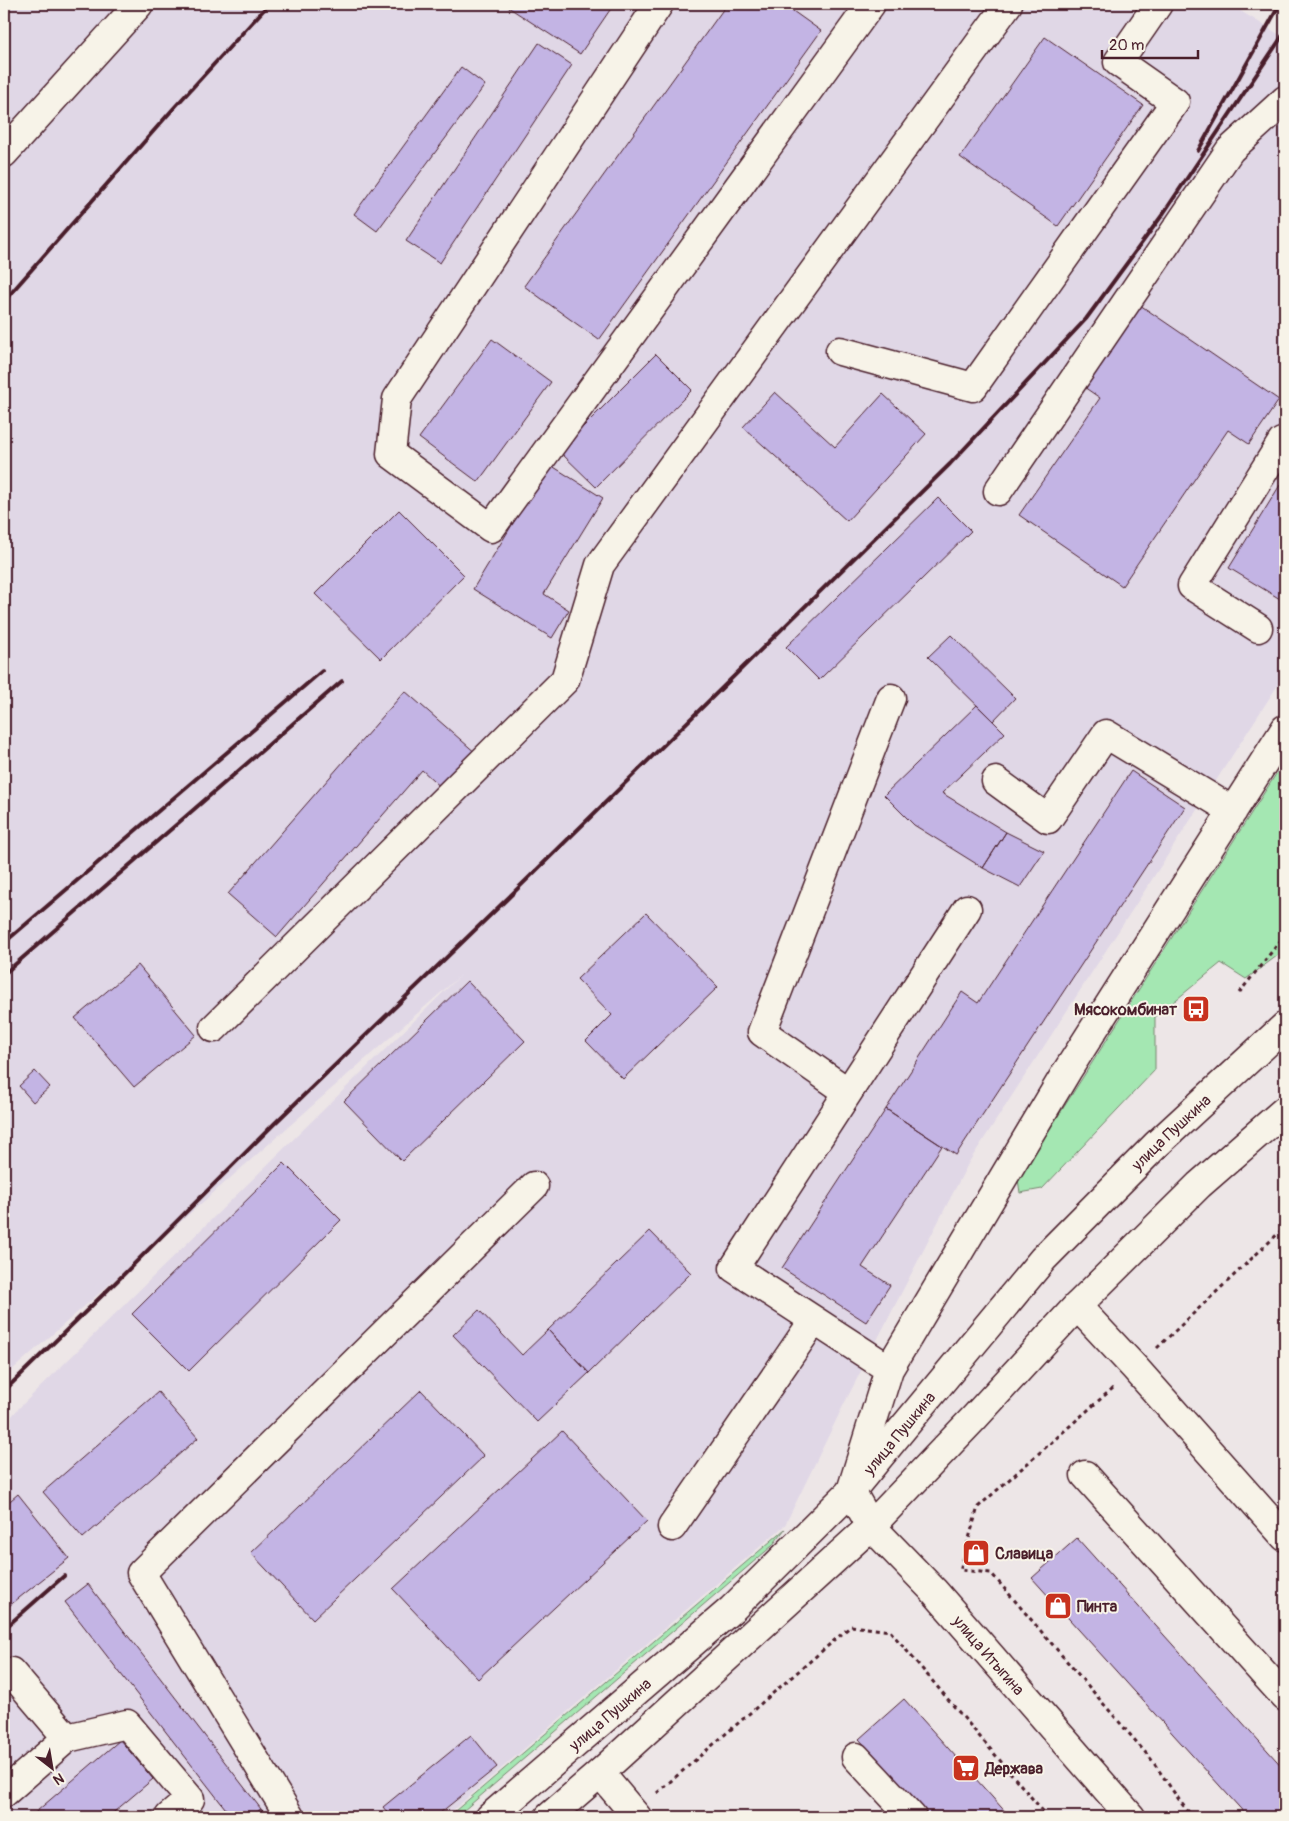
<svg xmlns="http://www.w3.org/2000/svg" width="1289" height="1821" font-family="Pangolin,sans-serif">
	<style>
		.built { fill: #e0d7e6 }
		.green { fill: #a4e7b2; stroke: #77836e }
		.building { fill: #c3b4e4; stroke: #4a1f2b }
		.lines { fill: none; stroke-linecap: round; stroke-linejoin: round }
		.minor-casing { stroke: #4a1f2b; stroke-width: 31 }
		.major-casing { stroke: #4a1f2b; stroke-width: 31 }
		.path { stroke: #4a1f2b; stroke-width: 3; stroke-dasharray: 4 4; stroke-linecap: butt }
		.minor { stroke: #f7f3e8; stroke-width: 28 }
		.major { stroke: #f7f3e8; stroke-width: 28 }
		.rail { stroke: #4a1f2b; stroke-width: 4 }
		.labels { text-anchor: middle; stroke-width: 4; stroke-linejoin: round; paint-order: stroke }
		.poi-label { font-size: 16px; font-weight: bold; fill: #4a1f2b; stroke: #f7f3e8; text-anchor: start }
		.street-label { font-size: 16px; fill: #4a1f2b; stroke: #f7f3e8 }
	</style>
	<rect width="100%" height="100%" fill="#ede6e7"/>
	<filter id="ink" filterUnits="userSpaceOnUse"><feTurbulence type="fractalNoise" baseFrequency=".02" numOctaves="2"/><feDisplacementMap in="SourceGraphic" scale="10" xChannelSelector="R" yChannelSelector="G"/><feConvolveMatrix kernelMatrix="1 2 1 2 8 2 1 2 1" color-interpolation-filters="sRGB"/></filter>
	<g filter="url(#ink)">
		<!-- built -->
		<path class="built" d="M4,4H1229L1285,38V674L969,1162L844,1404L785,1525L445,1817H4V1425L19,1408L461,975L4,1377Z"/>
		<!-- green -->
		<path class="green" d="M1285,760V950L1246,979L1221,963L1155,1017V1070L1042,1189L1020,1193L1018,1179Z
			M785,1529L772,1546L456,1817H448Z"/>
		<!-- building -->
		<path class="building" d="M510,4H614L580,54L508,7Z
			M727,4H783L821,31L599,340L524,286Z
			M1045,37L1143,105L1058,226L960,157Z
			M539,43L572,65L440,263L406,241Z
			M461,67L485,85L377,231L354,214Z
			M1140,305L1279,400L1249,444L1228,430L1122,586L1019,515L1100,398L1084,387Z
			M492,339L551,382L478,482L419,438Z
			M656,354L692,390L596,487L559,451Z
			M775,392L835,447L883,394L926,434L847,521L743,427Z
			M549,464L603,498L544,594L569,610L552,638L473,589Z
			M1280,485L1285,488V602L1229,568Z
			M938,498L971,531L819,680L786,647Z
			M399,510L464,575L381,659L315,594Z
			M951,635L1015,698L993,721L928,657Z
			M405,691L477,754L445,791L422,770L277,937L228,894Z
			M977,705L1005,733L942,793L1006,832L983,868L914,825L884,795Z
			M1131,771L1185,807L956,1155L886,1109L962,992L978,1003Z
			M1006,832L1044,851L1020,887L983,868Z
			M646,913L718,987L623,1079L586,1041L612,1015L577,979Z
			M138,965L196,1035L134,1087L75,1018Z
			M467,981L525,1041L402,1161L344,1101Z
			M35,1071L50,1087L33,1102L19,1086Z
			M886,1109L942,1146L862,1267L890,1285L866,1322L782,1268Z
			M284,1163L341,1220L189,1371L132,1314Z
			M650,1231L691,1273L589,1373L548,1330Z
			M479,1310L522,1355L548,1330L589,1373L537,1422L453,1335Z
			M421,1390L484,1456L313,1619L251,1553Z
			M158,1392L198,1438L83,1538L43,1492Z
			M562,1431L647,1521L478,1679L393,1589Z
			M18,1494L69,1558L4,1610V1506Z
			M1077,1538L1285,1770V1817H1248L1032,1578Z
			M975,1543L986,1556L978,1563L967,1550Z
			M88,1584L261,1809L250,1817H232L65,1602Z
			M904,1699L1010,1817H929L859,1739Z
			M471,1735L497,1767L435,1817H391L383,1807Z
			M120,1740L153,1779L108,1817H30Z
			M261,1809L268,1817H250Z"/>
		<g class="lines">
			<!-- minor casing -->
			<g class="minor-casing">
				<path id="minor" d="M659,4L397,399L391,454L491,528L871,4
					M4,153L139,4
					M840,351L973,387L1175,102L1118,62L1158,4
					M998,491L1230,150L1285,100
					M1258,628L1192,586L1282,442L1285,445
					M996,781L1048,819L1106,734L1233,811
					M214,1028L565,680L600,565L1008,4
					M848,1092L762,1032L891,698
					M1077,1306L1135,1368L1285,1537
					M889,1369L734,1268L967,909
					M1085,1475L1285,1697
					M672,1527L814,1320
					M4,1678L11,1672L67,1738
					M856,1757L912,1817
					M600,1773L637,1817
					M4,1793L67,1738L127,1724L190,1799L169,1817
					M290,1817L141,1573L534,1186
					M1131,1817L934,1591L871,1526L851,1491L889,1369L1067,1071L1285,729"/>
			</g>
			<!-- major casing -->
			<g class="major-casing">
				<g id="major">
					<path id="s1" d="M490,1817L732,1609L851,1491L1043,1259L1156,1145L1285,1026"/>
					<path d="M549,1817L600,1773L871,1526L975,1417L1077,1306L1199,1185L1285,1110"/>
				</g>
			</g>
			<!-- path -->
			<path class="path" d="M1239,993L1285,935
				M1157,1348L1285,1227
				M1113,1388L978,1507L960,1570L991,1573L1151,1759L1182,1804L1193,1817
				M657,1793L851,1626L890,1631L1048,1817"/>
			<!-- minor -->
			<use href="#minor" class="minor"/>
			<!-- major -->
			<use href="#major" class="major"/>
			<!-- rail -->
			<path class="rail" d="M1198,151L1280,4
				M4,301L173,109L269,4
				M4,943L322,671
				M4,974L342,681
				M4,1391L117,1281L275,1123L506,900L950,464L1086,319L1163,214L1285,32
				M4,1629L64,1576"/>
		</g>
	</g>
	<!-- icons -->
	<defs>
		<g id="bus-square" transform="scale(1.4375)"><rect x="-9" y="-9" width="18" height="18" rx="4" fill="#c8321e" stroke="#f7f3e8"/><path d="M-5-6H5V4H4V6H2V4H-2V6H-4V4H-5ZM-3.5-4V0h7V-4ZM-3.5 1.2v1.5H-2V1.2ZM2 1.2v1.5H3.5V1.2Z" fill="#fff"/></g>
		<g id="shop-square" transform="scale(1.4375)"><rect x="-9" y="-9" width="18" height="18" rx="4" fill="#c8321e" stroke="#f7f3e8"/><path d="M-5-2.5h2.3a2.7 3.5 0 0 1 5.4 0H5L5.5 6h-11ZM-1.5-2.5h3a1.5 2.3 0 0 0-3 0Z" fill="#fff"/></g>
		<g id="supermarket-square" transform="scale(1.4375)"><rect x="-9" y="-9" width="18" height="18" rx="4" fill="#c8321e" stroke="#f7f3e8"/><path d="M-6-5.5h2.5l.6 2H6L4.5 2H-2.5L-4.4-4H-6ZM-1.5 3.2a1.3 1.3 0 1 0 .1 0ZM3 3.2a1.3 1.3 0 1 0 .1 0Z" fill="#fff"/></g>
	</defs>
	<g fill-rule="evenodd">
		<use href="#bus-square" x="1196" y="1009"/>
		<use href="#shop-square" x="976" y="1553"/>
		<use href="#shop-square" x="1058" y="1606"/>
		<use href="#supermarket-square" x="966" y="1768"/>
	</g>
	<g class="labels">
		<!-- poi labels -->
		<g class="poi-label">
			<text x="1177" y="1015" text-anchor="end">Мясокомбинат</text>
			<text x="995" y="1559">Славица</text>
			<text x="1077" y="1612">Пинта</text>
			<text x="985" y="1774">Держава</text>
		</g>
		<!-- street labels -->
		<g class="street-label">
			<text dy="6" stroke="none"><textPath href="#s1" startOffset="968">улица Пушкина</textPath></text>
			<text dy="6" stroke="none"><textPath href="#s1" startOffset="562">улица Пушкина</textPath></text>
			<text transform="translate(989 1655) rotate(49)" y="6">улица Итыгина</text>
			<text dy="6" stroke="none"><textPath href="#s1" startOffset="158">улица Пушкина</textPath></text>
		</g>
	</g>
	<!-- margin -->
	<rect width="1289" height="1821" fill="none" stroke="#f7f3e8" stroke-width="20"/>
	<rect x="10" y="10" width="1269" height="1801" fill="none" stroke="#4a1f2b" stroke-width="2" filter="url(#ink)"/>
	<!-- north arrow -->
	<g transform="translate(52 1768) rotate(149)" stroke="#f7f3e8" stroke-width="4" paint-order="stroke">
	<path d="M0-4L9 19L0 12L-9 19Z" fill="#4a1f2b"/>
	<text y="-8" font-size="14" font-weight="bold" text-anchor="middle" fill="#4a1f2b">N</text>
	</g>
	<!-- scale -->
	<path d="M1102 50v8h96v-8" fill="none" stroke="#4a1f2b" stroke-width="2.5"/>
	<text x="1109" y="50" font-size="15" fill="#4a1f2b" stroke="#f7f3e8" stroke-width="4" paint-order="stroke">20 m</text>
</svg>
